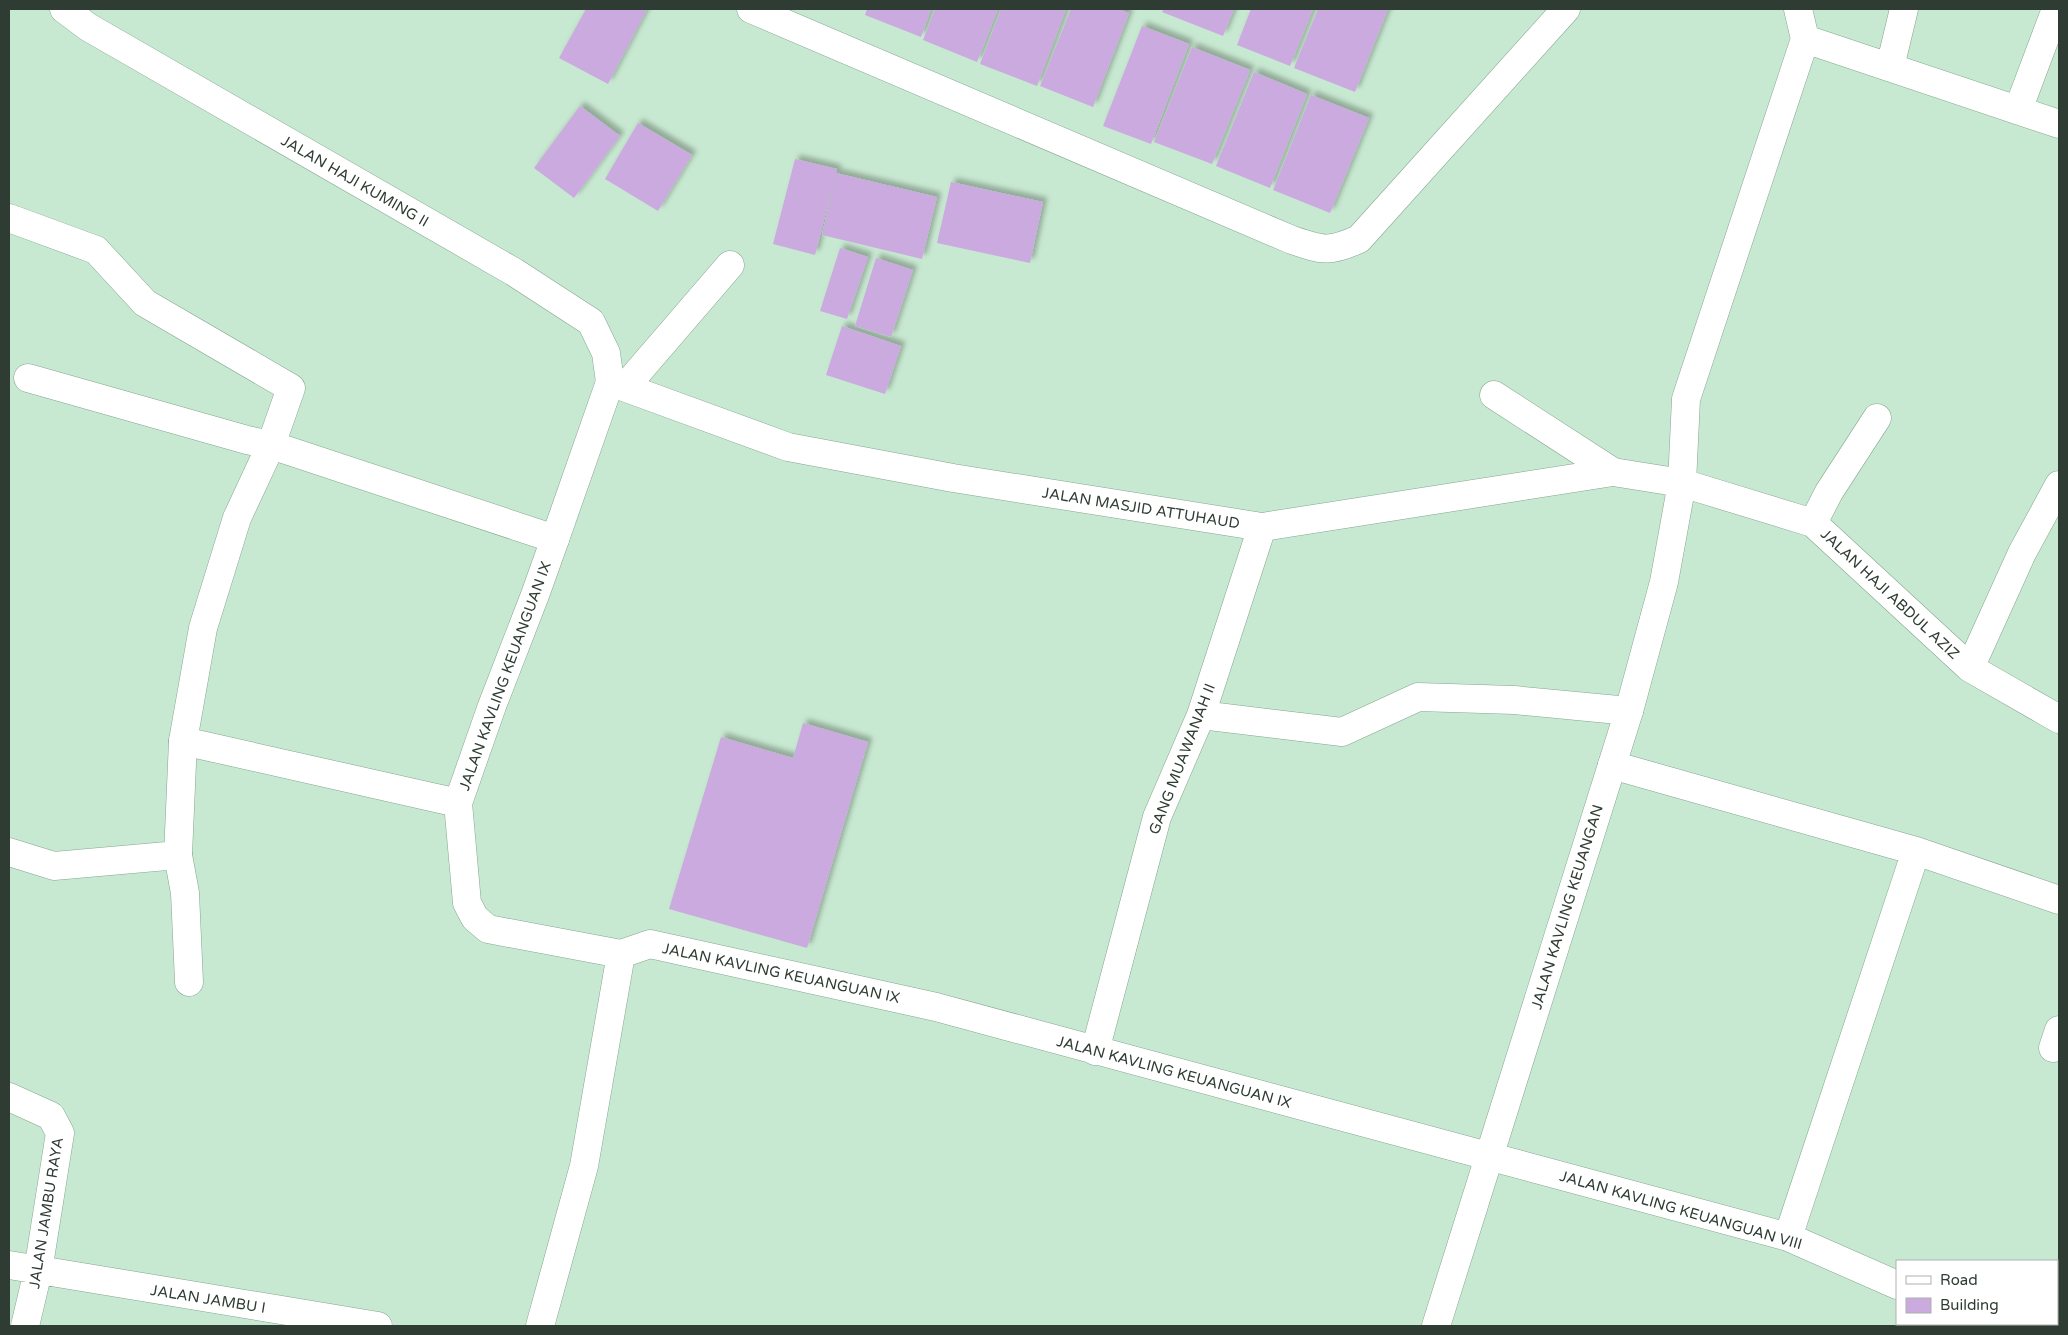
<svg xmlns="http://www.w3.org/2000/svg" width="2068" height="1335" font-family="'Varela Round',sans-serif">
	<style>
		.building { fill: #caaadf; filter: url(#shadow) }
		.lines { fill: none; stroke-linecap: round; stroke-linejoin: round }
		.minor-casing { stroke: #85a58f; stroke-width: 29 }
		.tertiary-casing { stroke: #85a58f; stroke-width: 29 }
		.minor { stroke: #fff; stroke-width: 28 }
		.tertiary { stroke: #fff; stroke-width: 28 }
		.labels { text-anchor: middle; stroke-width: 5; stroke-linejoin: round; paint-order: stroke }
		.street-label { font-size: 15px; fill: #2f3c33; stroke: #fff }
	</style>
	<defs>
		<filter id="shadow"><feDropShadow dx="4.5" dy="-4.5" stdDeviation="2.5" flood-color="#0004"/></filter>
	</defs>
	<rect width="100%" height="100%" fill="#c8e9d1"/>
	<!-- building -->
	<path class="building" d="M586,9H647L608,84L559,58Z
		M867,9H931L921,37L865,15Z
		M935,9H998L977,62L923,40Z
		M1001,9H1066L1037,86L980,64Z
		M1071,9H1118L1129,13L1093,107L1040,86Z
		M1164,9H1234L1223,36L1162,12Z
		M1251,9H1313L1290,66L1237,45Z
		M1318,9H1388L1355,92L1294,68Z
		M1142,26L1189,44L1151,144L1103,126Z
		M1192,47L1250,70L1212,164L1154,142Z
		M1254,72L1307,94L1270,188L1216,166Z
		M1311,95L1369,118L1330,213L1273,190Z
		M580,106L620,136L574,198L534,168Z
		M638,123L692,155L658,211L605,179Z
		M795,159L837,169L815,255L773,244Z
		M836,173L937,197L922,259L822,235Z
		M951,182L1043,202L1030,263L937,243Z
		M840,248L868,257L847,319L820,311Z
		M876,258L913,270L891,337L855,326Z
		M842,326L901,346L885,394L826,375Z
		M803,723L868,742L807,948L669,909L721,737L793,758Z"/>
	<g class="lines">
		<!-- minor casing -->
		<g class="minor-casing">
			<path id="minor" d="M64,9L88,27L514,272L591,322L606,353L610,382
				M751,9L1292,240C1322,250 1329,253 1359,239L1566,9
				M1798,9L1805,39L1686,399L1682,483L1813,523L1970,668L2059,719
				M1805,39L2059,124
				M1890,67L1904,9
				M2018,110L2056,9
				M9,218L96,250L145,303L291,388L271,445L247,440L28,378
				M625,387L730,265
				M1494,395L1613,472
				M1813,523L1829,492L1877,418
				M555,539L535,595L492,706L458,803L467,903L475,918L488,929L621,954L650,944L936,1007L1788,1237L1897,1285
				M1970,668L2022,553L2059,485
				M1201,715L1342,732L1418,697L1514,700L1629,711
				M183,741L458,803
				M1612,765L1916,851L2059,900
				M178,855L185,893L189,982
				M2053,1048L2059,1030
				M1095,1051L1157,817L1201,715L1262,527
				M9,1097L51,1116L60,1133L38,1271L25,1326
				M1788,1237L1916,851
				M9,1265L378,1326
				M1981,1324L1986,1326
				M540,1326L584,1166L621,954"/>
		</g>
		<!-- tertiary casing -->
		<g class="tertiary-casing">
			<path id="tertiary" d="M9,852L54,866L178,855L183,741L203,628L237,518L271,445L555,539L610,382L788,447L953,478L1262,527L1613,472L1682,483L1664,582L1629,711L1436,1326"/>
		</g>
		<!-- minor -->
		<use href="#minor" class="minor"/>
		<!-- tertiary -->
		<use href="#tertiary" class="tertiary"/>
	</g>
	<g class="labels">
		<!-- street labels -->
		<g class="street-label">
			<text transform="translate(355 181) rotate(30)" y="5">JALAN HAJI KUMING II</text>
			<text transform="translate(1141 508) rotate(9)" y="5">JALAN MASJID ATTUHAUD</text>
			<text transform="translate(1890 594) rotate(43)" y="5">JALAN HAJI ABDUL AZIZ</text>
			<text transform="translate(505 676) rotate(-70)" y="5">JALAN KAVLING KEUANGUAN IX</text>
			<text transform="translate(1182 759) rotate(-69)" y="5">GANG MUAWANAH II</text>
			<text transform="translate(1567 907) rotate(-73)" y="5">JALAN KAVLING KEUANGAN</text>
			<text transform="translate(781 973) rotate(12)" y="5">JALAN KAVLING KEUANGUAN IX</text>
			<text transform="translate(1174 1072) rotate(15)" y="5">JALAN KAVLING KEUANGUAN IX</text>
			<text transform="translate(1681 1210) rotate(16)" y="5">JALAN KAVLING KEUANGUAN VIII</text>
			<text transform="translate(46 1213) rotate(-81)" y="5">JALAN JAMBU RAYA</text>
			<text transform="translate(208 1299) rotate(9)" y="5">JALAN JAMBU I</text>
		</g>
	</g>
	<!-- border -->
	<rect width="2068" height="1335" fill="none" stroke="#2f3c33" stroke-width="20"/>
	<!-- legend -->
	<rect x="1896" y="1260" width="162" height="65" fill="#ffffff" stroke="#acb1ad"/>
	<rect x="1906" y="1276" width="25" height="8" fill="#ffffff" stroke="#acb1ad"/>
	<text x="1940" y="1285" font-size="15" fill="#2f3c33">Road</text>
	<rect x="1906" y="1298" width="25" height="15" fill="#caaadf" stroke="#acb1ad"/>
	<text x="1940" y="1310" font-size="15" fill="#2f3c33">Building</text>
</svg>
